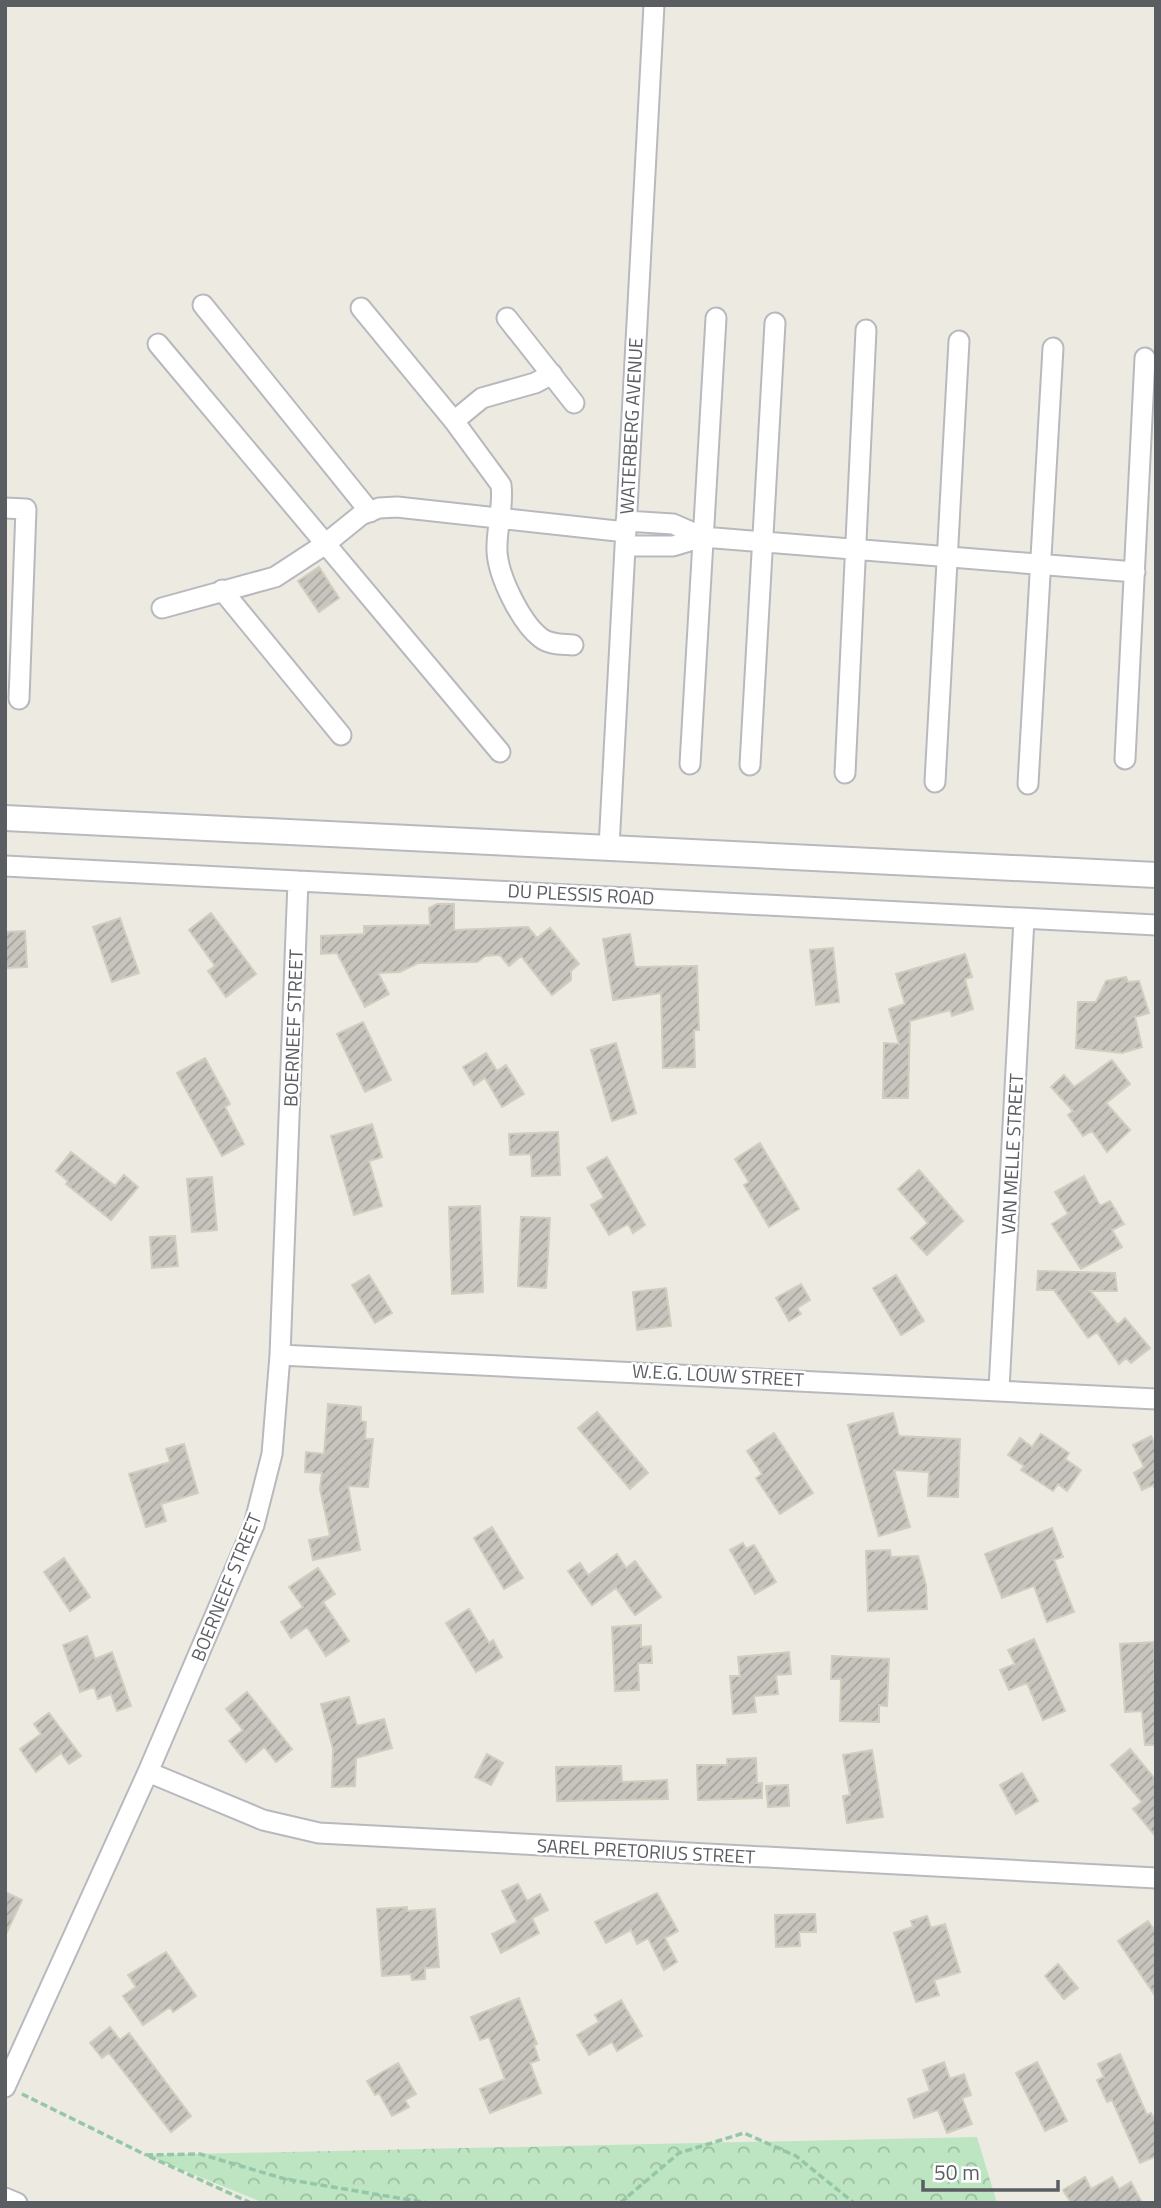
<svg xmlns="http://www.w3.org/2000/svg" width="1161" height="2208" font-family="'Titillium Web',sans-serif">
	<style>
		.forest { fill: url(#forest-crowns) }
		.building { fill: url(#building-hatch); stroke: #d1cdbf; stroke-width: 2 }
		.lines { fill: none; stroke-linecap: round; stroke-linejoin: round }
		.minor-casing { stroke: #b7b9be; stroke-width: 23 }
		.tertiary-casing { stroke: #b7b9be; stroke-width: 28 }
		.path { stroke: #96c6a8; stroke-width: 3.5; stroke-dasharray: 7 3.5; stroke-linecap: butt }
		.minor { stroke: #fff; stroke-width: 19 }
		.tertiary { stroke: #fff; stroke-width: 24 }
		.labels { text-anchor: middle; stroke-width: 5; stroke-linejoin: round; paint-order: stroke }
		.street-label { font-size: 19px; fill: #5a5d62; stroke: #fff }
	</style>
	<defs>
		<pattern id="forest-crowns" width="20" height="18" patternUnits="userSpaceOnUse" patternTransform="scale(1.75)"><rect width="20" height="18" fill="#bde5c1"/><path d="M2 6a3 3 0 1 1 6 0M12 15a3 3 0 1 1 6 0" fill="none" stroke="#9dbda0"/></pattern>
		<pattern id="building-hatch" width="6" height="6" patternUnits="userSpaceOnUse" patternTransform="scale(1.75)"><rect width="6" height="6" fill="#c8c5be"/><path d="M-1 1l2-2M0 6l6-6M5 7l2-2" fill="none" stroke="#a5a39e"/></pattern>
	</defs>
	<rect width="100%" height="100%" fill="#edebe1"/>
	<!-- forest -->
	<path class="forest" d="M977,2137L997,2203H264L146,2155Z"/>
	<!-- building -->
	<path class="building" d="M319,567L339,598L319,612L298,581Z
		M437,904H454V930L528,927L537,938L550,928L579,964L571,971V980L552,995L521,956L509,966L500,955L485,956L477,962L418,963L400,972L378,973L389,994L365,1007L337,953L321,954V936L364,934V926L430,925L429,908Z
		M211,913L256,974L226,997L208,971L215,966L189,930Z
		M120,918L139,973L112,982L93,927Z
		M25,931L27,967L5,968V932Z
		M630,934L635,967L697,966L699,1030H694L695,1067L663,1068L661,993L613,1000L603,939Z
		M833,948L839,1002L816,1005L810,950Z
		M965,954L972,977L965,979L973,1009L952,1016L950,1010L910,1021L908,1098H883L884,1043L899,1044L889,1009L905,1004L896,974Z
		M1126,977L1128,982L1139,981L1149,1013L1135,1017L1142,1047L1122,1053L1076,1048L1078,1002H1096L1106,981Z
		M363,1022L391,1080L365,1092L337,1034Z
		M616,1043L636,1113L612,1121L591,1050Z
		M486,1053L497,1071L506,1065L524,1094L502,1107L485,1078L474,1085L463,1067Z
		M205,1058L230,1104L225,1107L244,1144L222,1156L177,1073Z
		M1112,1060L1130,1084L1106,1103L1130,1130L1107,1152L1092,1131L1083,1136L1068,1115L1073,1111L1051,1087L1064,1075L1074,1087Z
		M372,1124L382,1157L369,1161L382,1206L354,1215L331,1136Z
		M558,1132L560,1175L532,1176L531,1154L510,1155L509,1134Z
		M760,1143L799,1209L769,1227L744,1185L749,1182L735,1159Z
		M71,1152L115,1186L124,1175L138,1187L111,1220L66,1184L68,1181L56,1171Z
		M607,1157L645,1225L633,1233L628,1224L609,1235L591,1205L604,1198L587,1168Z
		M919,1170L963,1221L927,1255L911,1238L928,1223L898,1189Z
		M1084,1176L1100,1206L1110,1201L1124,1224L1112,1230L1122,1247L1081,1269L1052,1224L1068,1214L1055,1192Z
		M212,1177L217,1230L192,1232L187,1179Z
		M480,1206L483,1292L452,1294L449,1207Z
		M521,1217L550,1218L546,1288L518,1286Z
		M175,1236L178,1266L152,1268L150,1237Z
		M1038,1271L1115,1273L1117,1291H1090L1118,1325L1125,1318L1150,1348L1131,1363L1126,1358L1119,1364L1097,1332L1088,1338L1054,1290H1037Z
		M369,1275L392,1313L375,1323L352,1285Z
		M896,1275L924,1321L901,1335L873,1288Z
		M801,1284L810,1300L797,1308L801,1314L789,1321L776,1298Z
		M666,1288L671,1326L637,1330L633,1292Z
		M328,1404L361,1407V1421L366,1422L365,1439H373L368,1487L348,1486L360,1550L313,1560L309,1540L330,1536L320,1489L322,1473L305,1472L306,1452L324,1454Z
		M597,1412L648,1473L630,1489L578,1428Z
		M893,1413L899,1436L960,1439L958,1497L928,1496L929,1472L894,1470L910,1527L879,1536L848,1425Z
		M774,1433L813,1493L780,1514L756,1478L762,1474L747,1451Z
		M1041,1434L1069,1453L1065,1459L1081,1470L1067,1491L1058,1484L1053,1491L1021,1470L1024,1466L1008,1455L1020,1438L1032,1447Z
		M1151,1436L1156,1446V1491L1153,1485L1142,1490L1134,1473L1144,1467L1133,1445Z
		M184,1444L198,1493L161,1504L166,1521L146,1527L129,1474L170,1462L166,1449Z
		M492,1527L523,1578L504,1589L474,1538Z
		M1052,1528L1063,1557L1054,1560L1074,1612L1047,1622L1034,1586L1002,1598L985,1554Z
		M743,1543L746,1549L754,1545L776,1582L755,1594L730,1550Z
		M890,1550L891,1557L918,1556L926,1585L927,1609L868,1611L866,1551Z
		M617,1554L626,1568L635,1561L661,1597L635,1615L616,1588L592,1605L568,1571L580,1563L588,1575Z
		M64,1558L90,1597L70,1611L44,1572Z
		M318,1568L335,1594L323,1602L349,1641L326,1656L307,1627L291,1638L281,1622L303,1607L289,1587Z
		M469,1609L489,1643L493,1640L502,1657L476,1672L446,1623Z
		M641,1625V1647L651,1646L652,1663H638L639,1690L615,1691L612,1627Z
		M87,1636L95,1659L112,1652L131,1706L117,1711L111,1694L98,1699L94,1687L80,1692L63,1645Z
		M1034,1639L1065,1711L1043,1720L1027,1683L1009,1690L1000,1670L1015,1664L1008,1650Z
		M1154,1642L1156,1745H1145L1142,1711L1125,1712L1120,1644Z
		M789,1652L791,1674L776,1675L778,1694L754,1696L756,1712L733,1714L730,1676H740L738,1657Z
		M832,1656L889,1659L887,1706L879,1705V1722L840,1721L841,1679H831Z
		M247,1692L292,1749L276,1762L264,1747L246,1762L229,1741L243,1730L226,1709Z
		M349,1697L357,1726L384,1719L392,1748L356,1758L355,1786L332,1787L333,1749L321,1704Z
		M49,1713L81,1756L69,1764L61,1753L36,1772L20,1749L41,1734L34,1724Z
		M1130,1749L1156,1780V1837L1133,1809L1142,1802L1111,1765Z
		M872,1750L883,1817L847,1823L843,1796L850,1795L843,1755Z
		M487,1754L503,1763L491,1785L475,1777Z
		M756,1758L757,1783H762V1798L698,1800L697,1765H727V1759Z
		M621,1766L622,1782L667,1780L668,1799L557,1801L556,1767Z
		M1022,1773L1038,1801L1016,1814L1000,1785Z
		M788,1785L789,1806L768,1807L766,1786Z
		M518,1884L527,1901L540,1894L548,1910L532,1918L539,1933L501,1953L492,1934L517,1922L502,1891Z
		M5,1892L22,1900L5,1936Z
		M657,1893L678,1931L665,1938L677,1962L664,1970L648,1938L637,1944L631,1930L606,1943L595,1922Z
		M407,1907V1911L435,1909L439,1967L425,1968V1979L412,1980L411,1974L382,1976L377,1909Z
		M815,1914L816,1932H799L800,1946L776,1947L775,1915Z
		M927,1916L931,1928L945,1924L960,1972L934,1980L939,1995L916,2002L894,1933L913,1927L911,1921Z
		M1148,1921L1156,1932V1997L1118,1941Z
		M166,1952L196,1996L173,2012L170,2007L143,2025L123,1996L136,1987L128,1975Z
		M1058,1964L1078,1988L1064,1999L1045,1976Z
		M519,1998L537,2044L534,2045L539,2060L530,2063L541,2093L490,2113L480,2089L505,2079L489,2037L480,2040L471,2017Z
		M621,2000L642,2036L617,2051L612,2042L589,2055L577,2035L599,2022L595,2015Z
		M110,2027L120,2040L129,2033L191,2116L171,2132L109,2053L102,2058L90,2043Z
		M1120,2054L1147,2115L1151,2113L1156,2123V2156L1140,2163L1112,2100L1107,2102L1097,2080L1104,2077L1098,2064Z
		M944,2062L950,2079L964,2074L971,2095L962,2098L972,2124L947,2133L938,2110L914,2118L908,2099L930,2091L923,2070Z
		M1037,2062L1067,2121L1045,2131L1016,2073Z
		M398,2063L416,2094L405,2100L409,2107L392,2116L379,2093L375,2095L367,2081Z
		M1085,2177L1091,2189L1112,2177L1119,2189L1131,2182L1142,2203H1067L1070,2201L1063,2190Z"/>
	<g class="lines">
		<!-- minor casing -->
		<g class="minor-casing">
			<path id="minor" d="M203,305L370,512
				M361,308L454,421
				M507,318L574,403
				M158,344L500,752
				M552,374L535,383L482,398L454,421L501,485C504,507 496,529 497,551C498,576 521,623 541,638C550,645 562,644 573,645
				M5,508L26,509L19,699
				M626,521L673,524L703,537L1135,572
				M625,546H673L703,537
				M222,590L341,735
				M162,608L275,577L324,545L361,515L379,508L397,507L626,532
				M1125,759L1145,358
				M690,764L716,318
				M750,765L775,323
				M845,773L866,330
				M935,782L959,341
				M1028,784L1053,348
				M609,847L654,5
				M5,866L1156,925
				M280,1355L1156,1399
				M999,1389L1024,919
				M148,1772L263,1820L319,1833L1156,1878
				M5,2087L148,1772L254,1525L272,1454L280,1355L298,881
				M5,2198L17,2203"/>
		</g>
		<!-- tertiary casing -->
		<g class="tertiary-casing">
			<path id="tertiary" d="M5,818L1156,875"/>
		</g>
		<!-- path -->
		<path class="path" d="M22,2094L146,2155
			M251,2203L146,2155L200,2154L285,2179L428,2203
			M620,2203L679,2153L744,2133L796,2156L854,2203"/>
		<!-- minor -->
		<use href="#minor" class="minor"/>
		<!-- tertiary -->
		<use href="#tertiary" class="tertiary"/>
	</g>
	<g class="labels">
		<!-- street labels -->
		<g class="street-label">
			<text transform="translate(631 426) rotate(-87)" y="7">WATERBERG AVENUE</text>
			<text transform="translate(581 894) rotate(3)" y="7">DU PLESSIS ROAD</text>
			<text transform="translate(293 1028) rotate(-88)" y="7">BOERNEEF STREET</text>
			<text transform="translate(1012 1154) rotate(-87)" y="7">VAN MELLE STREET</text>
			<text transform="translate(718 1375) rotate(3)" y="7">W.E.G. LOUW STREET</text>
			<text transform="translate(226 1587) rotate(-68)" y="7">BOERNEEF STREET</text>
			<text transform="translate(646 1851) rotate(3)" y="7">SAREL PRETORIUS STREET</text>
		</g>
	</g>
	<!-- border -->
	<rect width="1161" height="2208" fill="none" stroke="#5a5d62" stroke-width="14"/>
	<!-- scale -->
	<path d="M923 2180v10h135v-10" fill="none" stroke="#5a5d62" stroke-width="3.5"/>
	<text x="934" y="2180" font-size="21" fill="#5a5d62" stroke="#ffffff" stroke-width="5" paint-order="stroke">50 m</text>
</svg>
